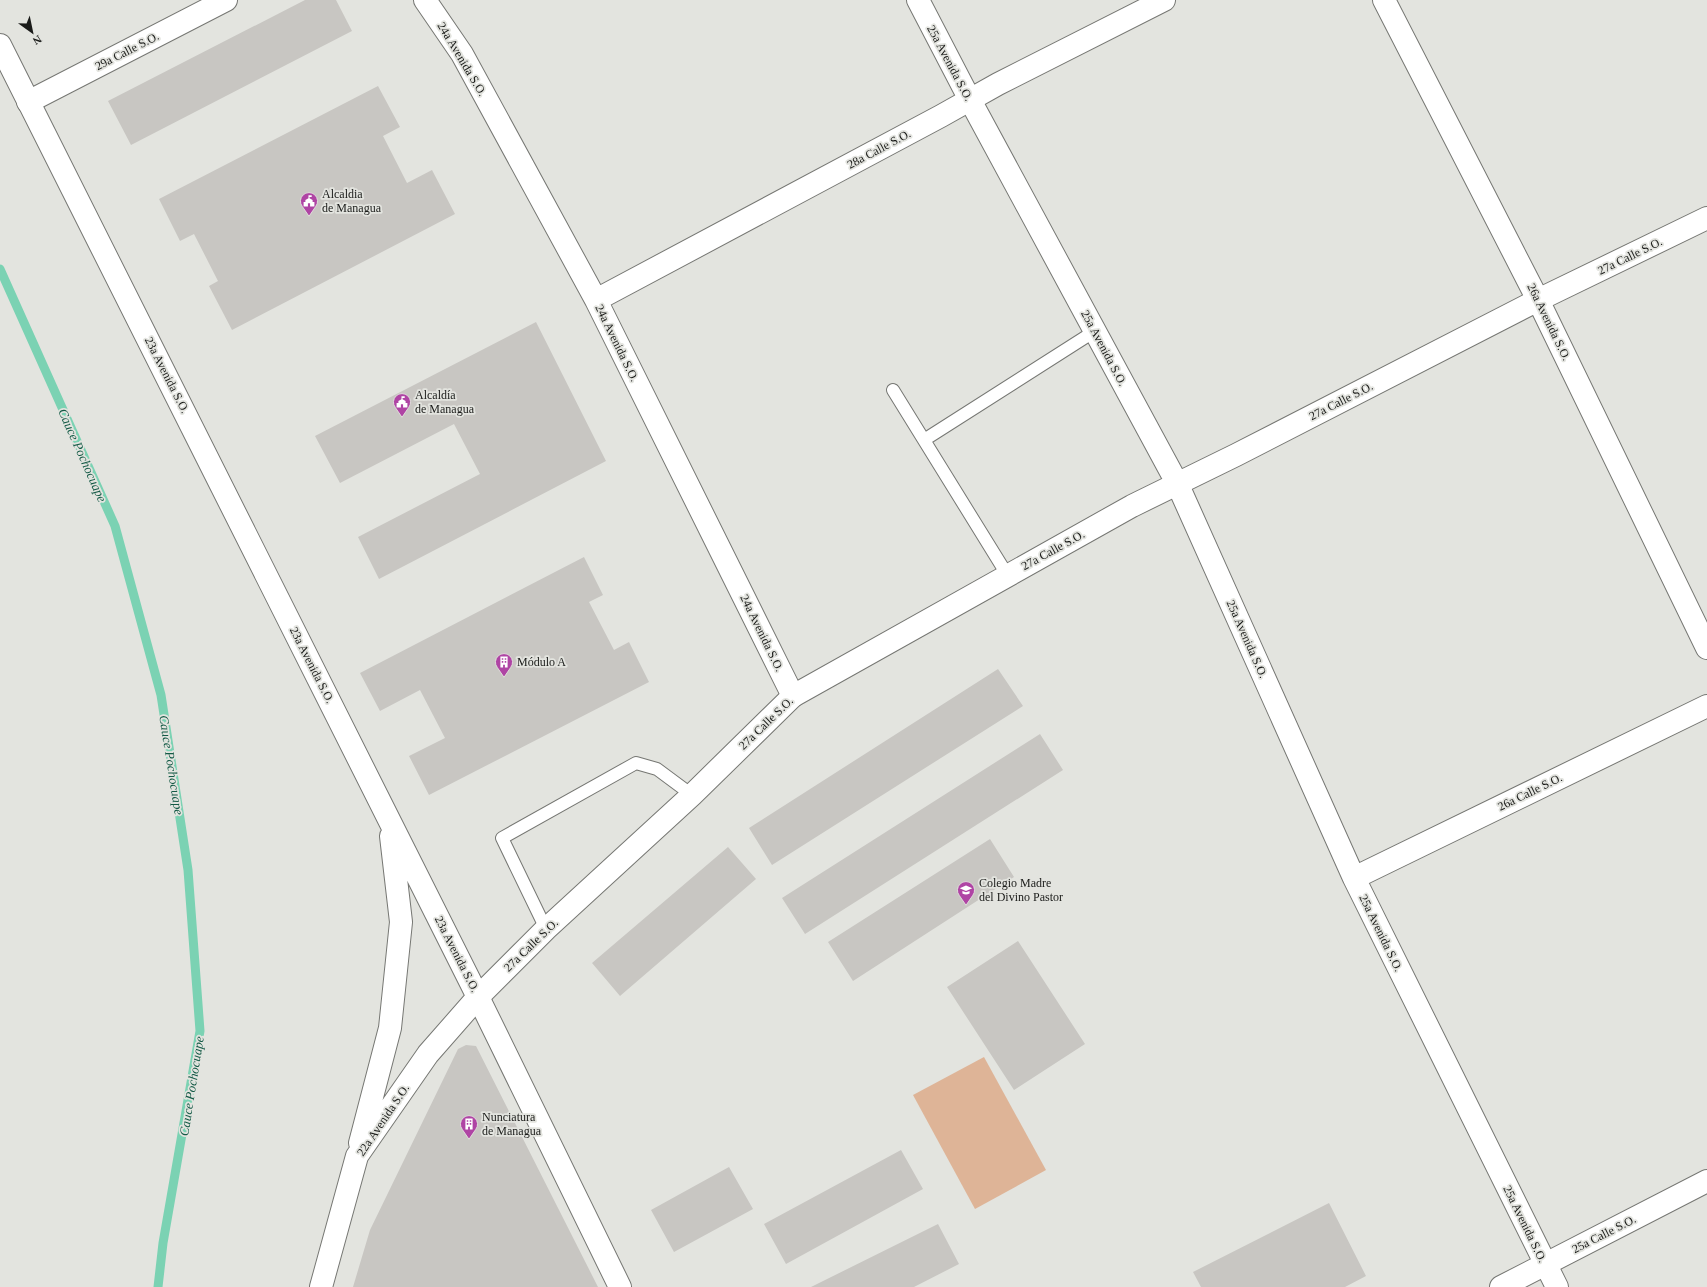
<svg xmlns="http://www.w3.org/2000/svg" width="1707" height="1287" font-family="Georgia,serif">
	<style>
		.green { fill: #deb497 }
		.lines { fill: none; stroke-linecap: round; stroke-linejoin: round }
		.stream { stroke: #7bd2b3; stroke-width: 9 }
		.building { fill: #c8c6c2 }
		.service-casing { stroke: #767773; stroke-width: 14 }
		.minor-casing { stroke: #767773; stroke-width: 24 }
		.tertiary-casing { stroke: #767773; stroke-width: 24 }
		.service { stroke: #fff; stroke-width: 12 }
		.minor { stroke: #fff; stroke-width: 22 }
		.tertiary { stroke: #fff; stroke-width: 22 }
		.labels { text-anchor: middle; stroke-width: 3.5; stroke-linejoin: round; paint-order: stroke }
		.street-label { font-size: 12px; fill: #1a1b19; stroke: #e3e4df }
		.poi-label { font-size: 12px; fill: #1a1b19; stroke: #e3e4df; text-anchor: start }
		.water-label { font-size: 13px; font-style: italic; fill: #145a46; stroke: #e3e4df }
	</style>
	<rect width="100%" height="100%" fill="#e3e4df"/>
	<!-- green -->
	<path class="green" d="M984,1057L1046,1170L975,1209L913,1095Z"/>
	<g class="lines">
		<!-- stream -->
		<path class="stream" d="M0,269L115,526L161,695L188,870L200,1031L163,1243L158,1287"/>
	</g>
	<!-- building -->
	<path class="building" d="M305,0H336L352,31L131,145L108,101Z
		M378,86L400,127L383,136L407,183L432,170L455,214L232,330L209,286L218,281L194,234L180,241L159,199Z
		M536,322L606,461L379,579L358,537L480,474L454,424L340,483L315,436Z
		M584,557L603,595L589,602L614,650L629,642L649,682L429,795L409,756L445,738L420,690L380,711L360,673Z
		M998,669L1023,706L772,865L749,828Z
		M1040,734L1063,770L805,934L782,898Z
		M990,839L1014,877L853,981L828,942Z
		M728,847L756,879L620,996L592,963Z
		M1018,941L1085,1044L1014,1090L947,987Z
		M466,1045L476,1046L598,1287H353L370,1230L458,1049Z
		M901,1150L923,1189L786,1264L764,1224Z
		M729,1167L753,1209L674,1252L651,1210Z
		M1329,1203L1366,1276L1345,1287H1201L1193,1272Z
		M938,1224L959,1264L914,1287H811Z"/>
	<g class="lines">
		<!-- service casing -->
		<g class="service-casing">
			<path id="service" d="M893,390L1008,576
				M924,440L1095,331
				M546,929L502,838L636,763L657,769L692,795"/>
		</g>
		<!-- minor casing -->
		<g class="minor-casing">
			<path id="minor" d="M425,0L462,54L596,300L793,696
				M1384,0L1538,300L1707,648
				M28,102L226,0
				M596,300L941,116L998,84L1164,0
				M1177,483L1354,878L1557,1287
				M1354,878L1707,706
				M478,997L620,1287"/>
		</g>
		<!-- tertiary casing -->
		<g class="tertiary-casing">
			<path id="tertiary" d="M918,0L970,100L1177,483
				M0,45L478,997
				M360,1143L390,1028L401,922L391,836
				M321,1287L357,1156L428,1054L478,997L546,929L692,795L793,696L1132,506L1236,455L1538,300L1707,218
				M1501,1287L1707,1181"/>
		</g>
		<!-- service -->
		<use href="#service" class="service"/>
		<!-- minor -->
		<use href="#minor" class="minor"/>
		<!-- tertiary -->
		<use href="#tertiary" class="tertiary"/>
	</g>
	<!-- icons -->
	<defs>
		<g id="civic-pin" transform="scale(0.9)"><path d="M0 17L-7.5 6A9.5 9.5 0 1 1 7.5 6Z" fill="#af44a4" stroke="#e3e4df"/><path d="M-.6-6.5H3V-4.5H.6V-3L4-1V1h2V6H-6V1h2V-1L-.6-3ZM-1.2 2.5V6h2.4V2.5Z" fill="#fff"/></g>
		<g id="building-pin" transform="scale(0.9)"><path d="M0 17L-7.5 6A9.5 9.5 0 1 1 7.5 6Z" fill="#af44a4" stroke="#e3e4df"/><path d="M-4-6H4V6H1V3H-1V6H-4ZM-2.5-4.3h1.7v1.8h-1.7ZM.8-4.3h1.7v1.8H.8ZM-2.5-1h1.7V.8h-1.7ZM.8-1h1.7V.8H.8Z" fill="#fff"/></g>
		<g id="school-pin" transform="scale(0.9)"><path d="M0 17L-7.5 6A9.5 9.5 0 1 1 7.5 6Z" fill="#af44a4" stroke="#e3e4df"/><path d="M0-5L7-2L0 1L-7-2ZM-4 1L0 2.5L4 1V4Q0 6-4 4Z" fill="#fff"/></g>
	</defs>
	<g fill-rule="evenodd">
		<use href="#civic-pin" x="309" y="201"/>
		<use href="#civic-pin" x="402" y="402"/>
		<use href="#building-pin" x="504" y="662"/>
		<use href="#school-pin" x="966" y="890"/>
		<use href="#building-pin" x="469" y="1124"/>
	</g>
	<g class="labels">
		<!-- street labels -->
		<g class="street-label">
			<text transform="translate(127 51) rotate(-27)" y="4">29a Calle S.O.</text>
			<text transform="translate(462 59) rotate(59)" y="4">24a Avenida S.O.</text>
			<text transform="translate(950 63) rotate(62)" y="4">25a Avenida S.O.</text>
			<text transform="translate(879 149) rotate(-28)" y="4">28a Calle S.O.</text>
			<text transform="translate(1630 256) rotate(-26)" y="4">27a Calle S.O.</text>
			<text transform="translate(1549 322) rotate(64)" y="4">26a Avenida S.O.</text>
			<text transform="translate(617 343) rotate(64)" y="4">24a Avenida S.O.</text>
			<text transform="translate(1104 348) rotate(62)" y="4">25a Avenida S.O.</text>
			<text transform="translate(167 375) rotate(63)" y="4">23a Avenida S.O.</text>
			<text transform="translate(1341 401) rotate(-27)" y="4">27a Calle S.O.</text>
			<text transform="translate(1053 550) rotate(-29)" y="4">27a Calle S.O.</text>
			<text transform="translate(762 633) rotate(64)" y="4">24a Avenida S.O.</text>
			<text transform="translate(1247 639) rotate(66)" y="4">25a Avenida S.O.</text>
			<text transform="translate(312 665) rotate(63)" y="4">23a Avenida S.O.</text>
			<text transform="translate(766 723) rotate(-44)" y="4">27a Calle S.O.</text>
			<text transform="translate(1530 792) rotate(-26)" y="4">26a Calle S.O.</text>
			<text transform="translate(1381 933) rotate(64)" y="4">25a Avenida S.O.</text>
			<text transform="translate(531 945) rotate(-44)" y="4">27a Calle S.O.</text>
			<text transform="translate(457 954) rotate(63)" y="4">23a Avenida S.O.</text>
			<text transform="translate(383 1120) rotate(-56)" y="4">22a Avenida S.O.</text>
			<text transform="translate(1525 1224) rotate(64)" y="4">25a Avenida S.O.</text>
			<text transform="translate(1604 1234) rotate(-27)" y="4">25a Calle S.O.</text>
		</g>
		<!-- poi labels -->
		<g class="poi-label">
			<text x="322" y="198">Alcaldia<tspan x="322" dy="14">de Managua</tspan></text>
			<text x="415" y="399">Alcaldía<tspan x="415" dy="14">de Managua</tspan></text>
			<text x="517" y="666">Módulo A</text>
			<text x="979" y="887">Colegio Madre<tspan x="979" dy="14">del Divino Pastor</tspan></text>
			<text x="482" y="1121">Nunciatura<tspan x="482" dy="14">de Managua</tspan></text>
		</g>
		<!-- water labels -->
		<g class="water-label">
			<text transform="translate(83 455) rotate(66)" y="5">Cauce Pochocuape</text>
			<text transform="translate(172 765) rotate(81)" y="5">Cauce Pochocuape</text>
			<text transform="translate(191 1086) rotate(-81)" y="5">Cauce Pochocuape</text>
		</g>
	</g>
	<!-- north arrow -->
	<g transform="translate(32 32) rotate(147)" stroke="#e3e4df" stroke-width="3" paint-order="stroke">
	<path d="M0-3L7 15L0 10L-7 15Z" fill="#1a1b19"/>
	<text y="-6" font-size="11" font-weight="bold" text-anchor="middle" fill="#1a1b19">N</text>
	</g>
</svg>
